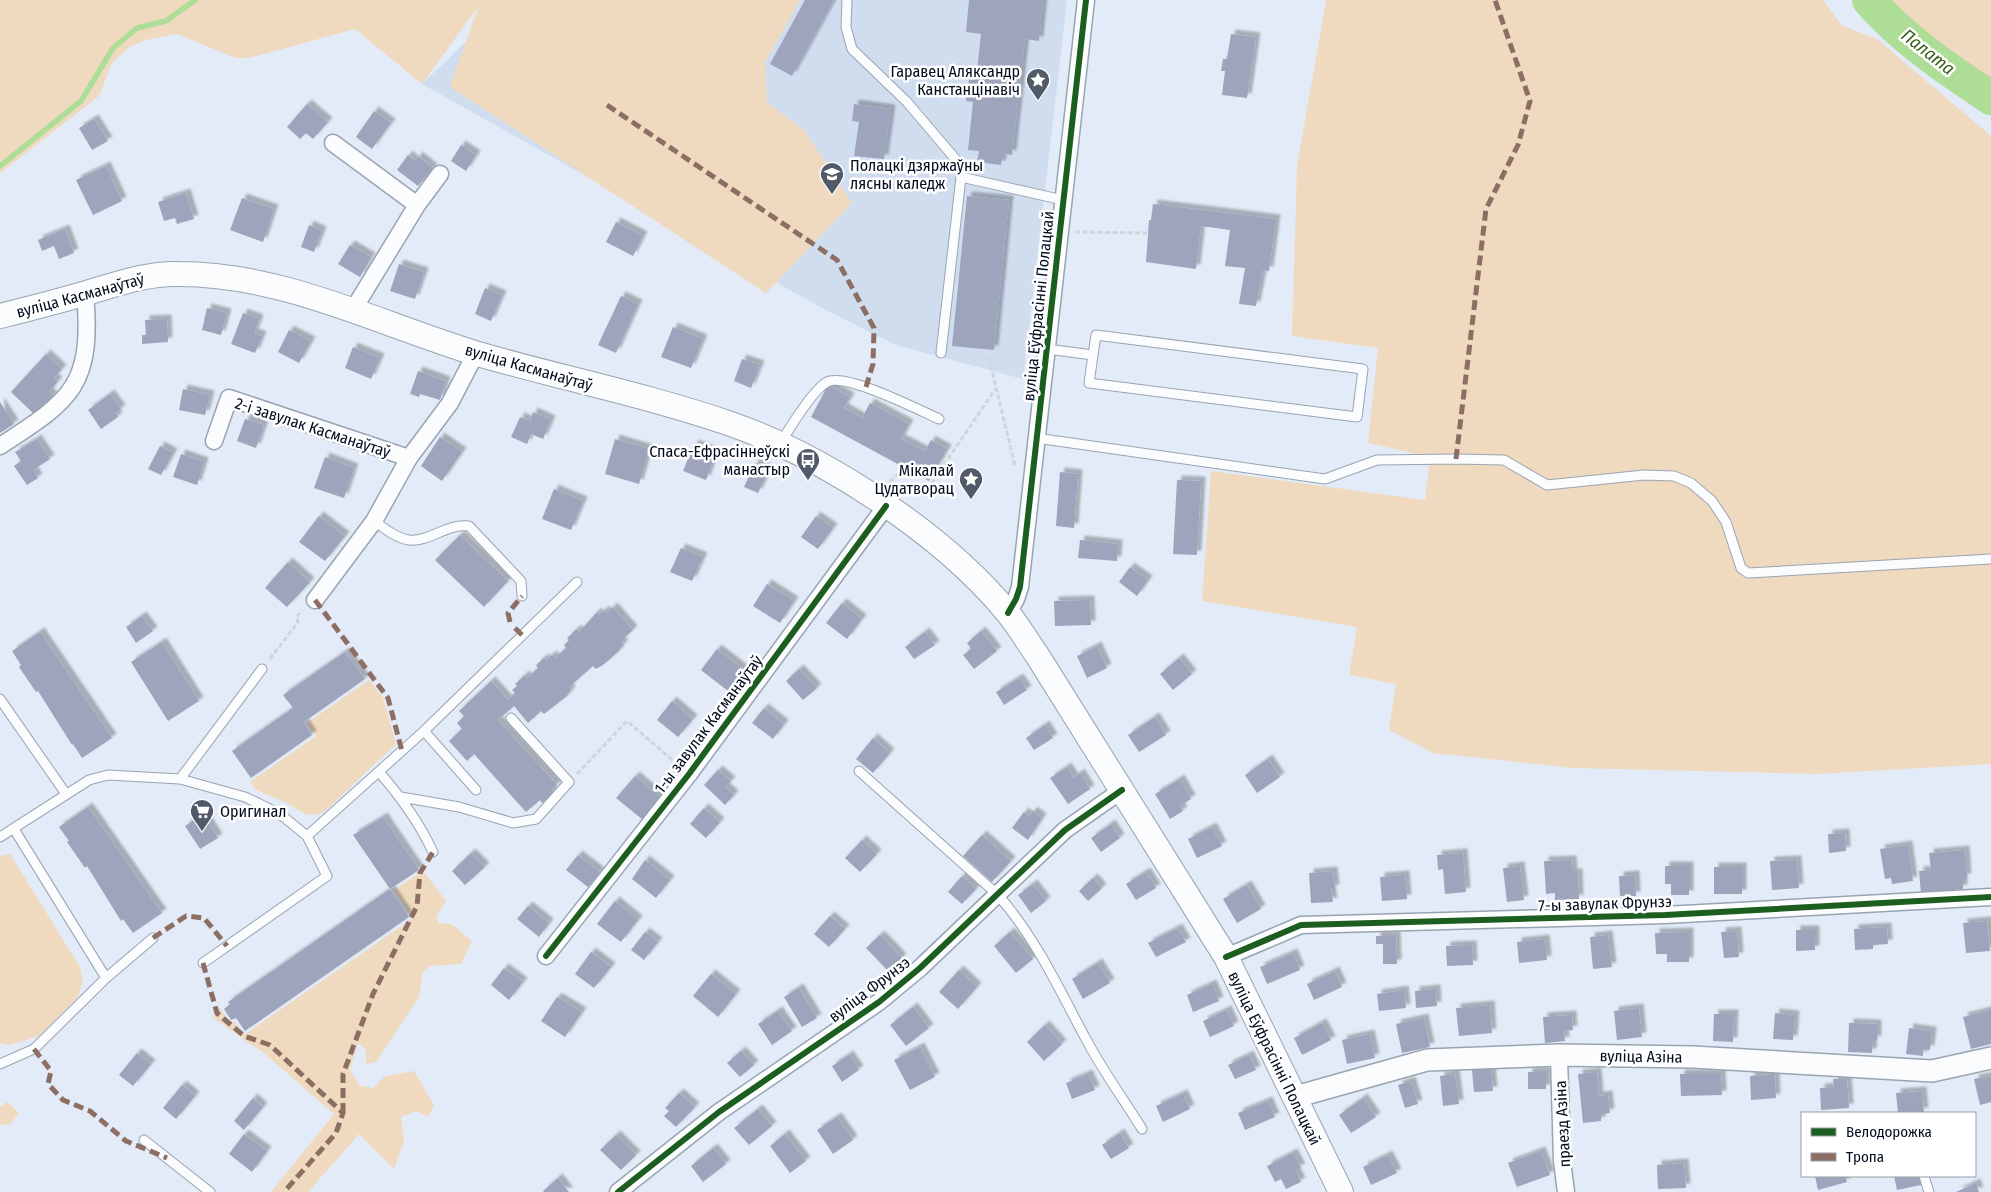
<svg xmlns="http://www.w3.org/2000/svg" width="1991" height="1192" font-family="'Fira Sans Condensed',sans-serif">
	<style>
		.built { fill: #cfddef }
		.green { fill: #efdabf }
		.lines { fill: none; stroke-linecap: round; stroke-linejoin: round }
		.stream { stroke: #addd97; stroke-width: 5.5 }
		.river { stroke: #addd97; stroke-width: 34 }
		.building { fill: #9ea4bc; filter: url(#shadow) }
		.service-casing { stroke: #99a4b2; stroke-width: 11 }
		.minor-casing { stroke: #99a4b2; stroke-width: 19 }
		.tertiary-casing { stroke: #99a4b2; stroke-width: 24 }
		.secondary-casing { stroke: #99a4b2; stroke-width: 26 }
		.path { stroke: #d1d4d8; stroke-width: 3; stroke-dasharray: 5 2.5; stroke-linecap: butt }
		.service { stroke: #fbfcfe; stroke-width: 9 }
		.minor { stroke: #fbfcfe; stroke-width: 16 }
		.tertiary { stroke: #fbfcfe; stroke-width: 21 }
		.secondary { stroke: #fbfcfe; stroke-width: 24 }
		.quiet { stroke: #8d6e63; stroke-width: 5; stroke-dasharray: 10 5; stroke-linecap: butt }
		.cycleway-casing { stroke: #fff; stroke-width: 9 }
		.cycleway { stroke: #1b5e20; stroke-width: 6 }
		.labels { text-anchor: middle; stroke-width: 5; stroke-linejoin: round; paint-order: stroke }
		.poi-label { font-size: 16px; fill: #010c1d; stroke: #fff; text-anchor: end }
		.street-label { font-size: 16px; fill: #010c1d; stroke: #fff }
		.water-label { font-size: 18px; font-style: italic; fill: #365f18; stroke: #fff }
	</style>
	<defs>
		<filter id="shadow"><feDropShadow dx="4.5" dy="-4.5" stdDeviation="1" flood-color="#0004"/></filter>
	</defs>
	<rect width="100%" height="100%" fill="#e2ebf7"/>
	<!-- built -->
	<path class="built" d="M509,0H1067L1023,379L896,345L820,307L422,84Z"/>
	<!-- green -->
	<path class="green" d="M0,0H800L765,62L767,102L805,131L852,203L766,293L450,87L478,7L422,84L355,29L249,58H236L177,34L146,40L129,47L112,63L99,96L0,173Z
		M1326,0H1823L1841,25L1877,39L1991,136V764L1817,774L1574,768L1433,753L1389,730L1396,684L1349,675L1357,627L1202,601L1211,471L1425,500L1430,457L1368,443L1378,348L1292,336L1297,167Z
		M1889,0H1991V84C1958,62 1907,36 1889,0Z
		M369,680L383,697L396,744L324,812L315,815L305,814L287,803L256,790L250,782L316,736L307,723Z
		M10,854L80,967L83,981L78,997L39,1036L10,1045L0,1043V856Z
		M423,871L446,901L436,917L439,923L451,924L472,941L461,964L431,966L423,971L419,997L376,1062L366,1064V1050L358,1043L350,1070L360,1086L373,1088L385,1076L414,1071L434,1105L428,1117L416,1111L401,1117L404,1141L394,1169L359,1134L308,1192H271L334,1114L265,1054L212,1017L220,1008L231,1024L235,1021L244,1035L413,918L394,890Z
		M7,1102L19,1113L10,1124L0,1125V1107Z"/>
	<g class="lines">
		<!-- stream -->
		<path class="stream" d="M0,166L81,101L113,48L137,28L166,21L195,0"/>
		<!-- river -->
		<path class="river" d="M1869,0C1904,40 1947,69 1991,98"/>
	</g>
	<!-- building -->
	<path class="building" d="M805,0H834L792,76L770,64Z
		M969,0H1043L1039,41L1025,39L1012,155L1003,153L1001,165L977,162L979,151L968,150L973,102L966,101L969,79L976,80L981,34L966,32Z
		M1231,34L1256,37L1247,98L1222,95L1225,71H1221L1223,59H1227Z
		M307,104L328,122L313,139L306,133L300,139L287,127Z
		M854,104L891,109L884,159L854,156L859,122L852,121Z
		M374,111L391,123L372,149L356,137Z
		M94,119L108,141L92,150L79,128Z
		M461,145L476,155L466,171L451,161Z
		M408,155L415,161L418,156L433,168L418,186L397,170Z
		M106,166L122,201L93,215L76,180Z
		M186,193L194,219L177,224L175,218L164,221L158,202Z
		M967,196L1009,200L994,350L952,346Z
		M242,198L274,209L263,242L230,230Z
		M1153,204L1276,219L1269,271L1263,270L1256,306L1239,304L1245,268L1225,266L1230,230L1201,226L1196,269L1146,262L1149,220H1151Z
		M616,222L643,236L633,256L606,242Z
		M309,225L322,231L314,252L301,247Z
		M65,229L74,253L59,259L54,246L42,251L38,240Z
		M350,245L371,257L360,277L338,264Z
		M399,264L424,272L415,299L390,291Z
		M485,288L502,295L491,321L475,314Z
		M621,296L638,304L616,353L598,345Z
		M207,308L227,313L221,335L202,330Z
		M243,313L259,319L254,333L262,336L255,353L231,344Z
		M167,319L168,342L142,344V335H146L145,320Z
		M673,327L703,339L691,368L661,357Z
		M289,330L311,341L299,363L278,352Z
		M353,347L380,358L371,379L345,368Z
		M46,354L62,369L54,378L58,381L49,392L53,396L35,415L11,392Z
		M742,359L760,365L751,388L734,381Z
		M418,371L446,381L440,400L420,394L419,397L410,394Z
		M828,385L850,397L844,408L862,418L870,403L909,424L901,439L925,451L931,440L947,449L929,481L811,417Z
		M183,389L210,395L205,415L179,410Z
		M110,394L121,409L116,413L118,417L101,429L88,410Z
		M0,402L14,424L0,433Z
		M533,412L551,420L543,439L531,434L527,444L511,437L520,417L530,421Z
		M245,419L264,425L256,448L237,441Z
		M440,437L462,452L442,481L421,466Z
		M37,439L50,459L33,470L38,478L27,485L14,466L21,461L15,452Z
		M615,439L649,449L639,484L605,474Z
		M694,444L716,453L706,480L683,471Z
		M160,446L173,453L161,475L148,469Z
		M181,454L204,462L197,485L173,477Z
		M325,457L354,468L344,498L314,488Z
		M755,463L769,469L758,493L744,487Z
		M1060,472L1078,474L1074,528L1056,526Z
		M1177,480L1201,481L1197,555L1173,554Z
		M554,489L583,501L571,530L542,519Z
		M319,516L345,536L325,561L299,542Z
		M816,516L833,528L818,549L801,537Z
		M460,535L508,581L484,607L435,560Z
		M1080,540L1118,544L1117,561L1078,558Z
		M681,548L703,557L692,581L670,572Z
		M288,562L310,582L287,607L265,588Z
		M1130,567L1148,580L1137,596L1119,582Z
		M767,584L794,601L780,623L753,606Z
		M1090,600L1091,625L1055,626L1054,601Z
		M842,603L862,619L847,639L826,623Z
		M613,607L633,630L621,641L624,644L619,649L620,650L603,665L596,669L593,666L569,687L571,690L567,696L544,714L541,711L528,723L514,706L498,720L557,785L551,790L554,793L542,803L540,800L526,812L474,754L467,761L449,741L462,729L457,723L464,716L459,711L491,681L508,700L515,693L512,690L517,686L515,684L525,675L527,678L538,668L536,665L544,658L546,660L552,655L555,658L566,648L564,645L569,640L567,638L577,629L579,632L597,612L599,615L605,610L607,613Z
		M142,616L153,631L136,643L126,627Z
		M981,631L997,651L974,669L963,655L971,649L967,643Z
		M40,632L112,738L82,758L73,744L72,745L38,691L36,692L19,667L21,665L12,651Z
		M925,632L935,645L914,659L905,647Z
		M162,642L199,701L168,721L131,662Z
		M1097,646L1107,668L1087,678L1077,656Z
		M717,649L744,670L728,691L701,670Z
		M345,652L365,679L304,722L312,735L251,778L232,751L293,708L283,695Z
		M1179,658L1192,674L1173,690L1160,674Z
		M799,669L817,688L803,700L786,681Z
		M1019,678L1027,690L1004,705L996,692Z
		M672,701L693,719L678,737L657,720Z
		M764,708L784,724L773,739L752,723Z
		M1155,717L1166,735L1139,752L1128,735Z
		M1045,725L1053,738L1034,750L1026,738Z
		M873,738L890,753L873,773L856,759Z
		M1268,759L1280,777L1257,793L1245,775Z
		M1067,767L1074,778L1080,773L1090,789L1068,804L1050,778Z
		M718,770L731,781L725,787L734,795L725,805L704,785Z
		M635,776L661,798L643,820L616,798Z
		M1180,779L1191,799L1180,806L1183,811L1170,819L1155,794Z
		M88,807L162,913L133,933L123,919L121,921L87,866L85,868L67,842L69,841L59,827Z
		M704,808L720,822L706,838L690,824Z
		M1033,811L1042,818L1028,840L1012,828L1024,812L1029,816Z
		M203,814L218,838L200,849L185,826Z
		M383,817L419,870L390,889L409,917L245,1031L236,1018L231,1020L224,1009L230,1004L228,1002L390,889L353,835Z
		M1111,824L1120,838L1101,852L1091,838Z
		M1212,827L1222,846L1197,858L1188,839Z
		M1845,833L1846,851L1829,853L1828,834Z
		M982,835L1011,861L992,882L963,856Z
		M862,840L877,854L860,872L845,858Z
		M1908,845L1913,881L1892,884L1891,878L1885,879L1880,849Z
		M1965,850L1967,878H1963V889L1921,893L1919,871L1931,870L1929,853Z
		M471,853L485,867L465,885L452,871Z
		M1463,853L1466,892L1445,894L1443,869L1438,870L1437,855Z
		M578,855L600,872L588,887L566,870Z
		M645,860L670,880L656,898L632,879Z
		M1572,860L1573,873H1578L1579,899L1555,900V893L1546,894L1544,861Z
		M1797,860L1799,888L1772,890L1770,861Z
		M1520,866L1524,900L1507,902L1503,868Z
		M1665,866H1689V895H1671V884H1665Z
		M1714,867H1742V894H1714Z
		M1333,871L1335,889H1331L1333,902L1311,903L1309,873Z
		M1146,872L1156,888L1136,900L1126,884Z
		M1405,875L1407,899L1382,901L1380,877Z
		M1635,875L1636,896H1620L1619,876Z
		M962,876L976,889L962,904L948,892Z
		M1093,878L1102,888L1088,901L1079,891Z
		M1033,884L1046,901L1031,913L1018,895Z
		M1247,885L1261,909L1237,923L1223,899Z
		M615,901L638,920L621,942L597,924Z
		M528,906L549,923L539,937L517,919Z
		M830,916L845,929L829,947L814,934Z
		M1987,921L1990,951L1966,953L1963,923Z
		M1887,927L1888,944L1873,945V949L1855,950L1854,929Z
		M1178,928L1186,942L1156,957L1148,943Z
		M1796,930H1815V950L1796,951Z
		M1737,931L1739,957L1724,958L1721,932Z
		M645,932L658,942L644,960L631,950Z
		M1010,932L1033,959L1016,973L994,946Z
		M1689,932V962H1667V954H1656L1655,933Z
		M880,935L902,958L888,971L866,948Z
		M1608,935L1612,967L1593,969L1590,937Z
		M1376,936H1396L1397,964H1383V944H1376Z
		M1545,939L1547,960L1519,963L1517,942Z
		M1472,945L1473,965L1447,966L1446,946Z
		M591,952L611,967L594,988L575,974Z
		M1293,953L1300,970L1267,984L1260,967Z
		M1098,963L1110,983L1083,999L1072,979Z
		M504,968L523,982L509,1000L491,985Z
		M959,970L977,987L958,1009L939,992Z
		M1335,971L1342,987L1314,1000L1307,984Z
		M711,974L736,994L718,1017L693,996Z
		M1212,984L1219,1001L1193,1012L1187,995Z
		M799,988L817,1018L802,1027L784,997Z
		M1436,989L1437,1006L1416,1008L1415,991Z
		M1404,990L1406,1008L1379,1011L1377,994Z
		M557,997L582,1012L565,1037L541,1021Z
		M1490,1005L1492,1033L1459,1036L1456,1008Z
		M913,1007L929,1028L906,1046L890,1025Z
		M1639,1008L1642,1037L1617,1040L1614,1011Z
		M1227,1010L1234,1026L1210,1037L1203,1021Z
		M1991,1010V1044L1971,1049L1963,1017Z
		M778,1011L792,1031L772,1045L758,1024Z
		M1775,1013L1795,1015L1793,1040L1773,1039Z
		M1714,1014H1734L1733,1042L1713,1041Z
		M1572,1015L1573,1030L1564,1031L1565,1041L1545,1043L1543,1017Z
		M1424,1018L1430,1047L1402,1053L1396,1024Z
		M1322,1023L1331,1040L1302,1055L1294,1038Z
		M1849,1023L1877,1024V1040H1873L1872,1053L1848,1052Z
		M1045,1025L1062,1044L1044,1061L1027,1042Z
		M1909,1028L1932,1031L1930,1050L1923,1049V1056L1906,1054Z
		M1370,1034L1375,1058L1347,1064L1342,1040Z
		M920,1047L935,1077L910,1090L894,1060Z
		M741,1051L754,1065L740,1077L727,1063Z
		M137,1053L151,1064L133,1086L119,1075Z
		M849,1055L859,1070L842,1082L832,1066Z
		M1249,1055L1256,1070L1235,1079L1228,1065Z
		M1491,1068L1493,1091L1474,1092L1472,1070Z
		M1528,1072H1546V1089H1528Z
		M1597,1072L1599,1096L1608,1095L1610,1113L1601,1114V1121L1583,1123L1578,1074Z
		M1088,1074L1095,1090L1072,1099L1066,1083Z
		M1455,1074L1459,1104L1443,1106L1440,1076Z
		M1680,1074H1721L1722,1095L1681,1096Z
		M1775,1074L1776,1098L1751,1100L1750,1076Z
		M1991,1076V1102L1980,1105L1974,1079Z
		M1833,1079H1847L1849,1108L1821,1110L1820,1088L1834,1087Z
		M1411,1081L1418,1104L1405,1108L1398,1085Z
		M182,1085L195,1096L176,1119L163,1108Z
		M1922,1091L1924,1112L1898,1113L1896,1093Z
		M679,1093L695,1107L676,1127L664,1116L669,1111L665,1108Z
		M1183,1094L1190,1109L1163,1122L1156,1106Z
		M253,1098L263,1107L244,1130L234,1121Z
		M1363,1098L1376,1117L1351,1133L1339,1115Z
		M1268,1101L1275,1117L1245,1130L1238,1113Z
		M758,1109L772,1126L749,1145L734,1128Z
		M837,1117L853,1140L833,1154L817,1130Z
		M1120,1133L1129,1148L1111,1159L1102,1145Z
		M244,1134L267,1151L252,1172L229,1154Z
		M785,1134L806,1161L790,1173L770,1146Z
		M616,1135L636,1155L621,1170L600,1150Z
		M713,1148L726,1164L703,1182L691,1166Z
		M1541,1151L1550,1175L1517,1187L1508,1163Z
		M1293,1153L1301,1168L1295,1170L1301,1182L1286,1189L1281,1179L1275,1182L1267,1166Z
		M1388,1155L1397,1173L1371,1185L1363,1167Z
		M1684,1163L1686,1188L1658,1189L1657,1165Z
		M1815,1176H1845L1847,1182L1818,1190Z
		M1894,1176H1919L1921,1185L1897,1190Z
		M558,1178L569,1192H544L543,1191Z
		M1976,1183L1979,1192H1956Z"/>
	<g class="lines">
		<!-- service casing -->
		<g class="service-casing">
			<path id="service" d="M847,0L846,27L852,49L907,102L958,162L961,177L1063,200
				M1047,349L1093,355L1096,335L1363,369L1357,417L1089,383L1093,355
				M941,353L961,177
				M1036,438L1325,479L1377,460L1456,459L1504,460L1547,485L1644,475L1674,476L1691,483L1712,501L1726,522L1741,568L1748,573L1991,559
				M780,444C789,429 813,390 827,382C845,372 919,410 939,419
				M374,521C384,528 396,538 409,540C430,542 447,523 469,526L521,581L522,596
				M0,699L66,794
				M424,731L476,790
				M859,771L998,895C1036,938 1060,991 1087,1041C1103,1071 1124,1100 1142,1129
				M379,772C401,797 419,822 433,852
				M180,779L262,669
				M401,797L459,807L513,823L536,819L569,782L511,718
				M14,829L106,978
				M0,837L89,780L108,775L180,779L245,797L280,814L307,836L424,731L577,582
				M203,963L327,876L307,836
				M0,1064L34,1049L106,978L153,938
				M144,1140L210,1192
				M1924,1176L1929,1192"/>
		</g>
		<!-- minor casing -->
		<g class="minor-casing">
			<path id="minor" d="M333,143L417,205
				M353,310L417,205L440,174
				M214,441L229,398L409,458
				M0,446C73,399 93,385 85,293
				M315,600L374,521L409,458L450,403L476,353
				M1008,613L1016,599L1020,587L1086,0
				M546,956L689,774L886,506
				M1226,957L1301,925L1665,915L1991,897
				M1559,1055L1562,1161L1566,1192
				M618,1192L719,1112L879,1002L920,968L1065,830L1122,790"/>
		</g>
		<!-- tertiary casing -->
		<g class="tertiary-casing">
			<path id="tertiary" d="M1295,1097L1427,1060L1559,1055L1693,1057L1932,1071L1991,1058"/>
		</g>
		<!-- secondary casing -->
		<g class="secondary-casing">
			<path id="secondary" d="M0,316C28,309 56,302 83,294C115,285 145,273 179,274C284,274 379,324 478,354C561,378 646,395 728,423C824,456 943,534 1007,612C1018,625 1027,641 1037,655L1226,957L1341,1192"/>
		</g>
		<!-- path -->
		<path class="path" d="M1075,232L1147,233
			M989,358L1015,466
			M890,482L898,474
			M927,490L996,388
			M270,659L298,622L296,618L302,610
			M577,774L627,721L677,764"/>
		<!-- service -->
		<use href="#service" class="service"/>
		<!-- minor -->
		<use href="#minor" class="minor"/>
		<!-- tertiary -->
		<use href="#tertiary" class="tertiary"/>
		<!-- secondary -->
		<use href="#secondary" class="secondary"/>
		<!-- quiet -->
		<path class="quiet" d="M607,105L837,260L874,328L873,364L866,387
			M1456,459L1486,209L1518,145L1530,101L1495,0
			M315,600L388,698L402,751
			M510,622L508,613L522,596
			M515,628L522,635
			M153,938L186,916L204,918L227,946
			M203,963L217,1013L244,1036L270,1045L343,1113L336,1133L284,1192
			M34,1049L51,1071L48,1084L63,1100L90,1111L126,1141L167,1158
			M343,1113V1074L373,994L417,906L420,873L433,852"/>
		<!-- cycleway casing -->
		<g class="cycleway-casing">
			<path id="cycleway" d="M1008,613L1016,599L1020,587L1086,0
				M546,956L689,774L886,506
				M1226,957L1301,925L1665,915L1991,897
				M618,1192L719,1112L879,1002L920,968L1065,830L1122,790"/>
		</g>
		<!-- cycleway -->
		<use href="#cycleway" class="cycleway"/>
	</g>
	<!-- icons -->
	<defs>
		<g id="sight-pin" transform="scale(1.25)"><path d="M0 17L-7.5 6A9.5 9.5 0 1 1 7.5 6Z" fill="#505a69" stroke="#fff"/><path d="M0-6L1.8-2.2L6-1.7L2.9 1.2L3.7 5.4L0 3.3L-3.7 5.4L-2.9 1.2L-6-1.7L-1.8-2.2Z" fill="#fff"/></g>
		<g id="university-pin" transform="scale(1.25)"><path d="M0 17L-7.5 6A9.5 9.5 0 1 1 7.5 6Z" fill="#505a69" stroke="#fff"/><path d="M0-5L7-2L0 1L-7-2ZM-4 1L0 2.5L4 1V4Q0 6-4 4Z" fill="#fff"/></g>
		<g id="bus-pin" transform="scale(1.25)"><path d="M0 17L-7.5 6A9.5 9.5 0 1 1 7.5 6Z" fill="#505a69" stroke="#fff"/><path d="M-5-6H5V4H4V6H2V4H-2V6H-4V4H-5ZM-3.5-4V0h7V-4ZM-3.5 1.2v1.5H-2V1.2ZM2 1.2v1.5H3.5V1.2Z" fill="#fff"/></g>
		<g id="supermarket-pin" transform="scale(1.25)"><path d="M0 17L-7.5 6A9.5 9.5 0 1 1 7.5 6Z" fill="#505a69" stroke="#fff"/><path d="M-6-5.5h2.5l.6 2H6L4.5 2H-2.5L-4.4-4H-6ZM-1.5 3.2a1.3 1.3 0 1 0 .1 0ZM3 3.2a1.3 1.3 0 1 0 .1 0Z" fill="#fff"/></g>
	</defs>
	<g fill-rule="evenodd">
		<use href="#sight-pin" x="1038" y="80"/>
		<use href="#university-pin" x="832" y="174"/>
		<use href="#bus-pin" x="808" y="460"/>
		<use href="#sight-pin" x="971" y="479"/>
		<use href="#supermarket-pin" x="202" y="811"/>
	</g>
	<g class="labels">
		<!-- poi labels -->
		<g class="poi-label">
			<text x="1020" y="77">Гаравец Аляксандр<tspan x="1020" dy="18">Канстанцінавіч</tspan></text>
			<text x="850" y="171" text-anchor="start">Полацкі дзяржаўны<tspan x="850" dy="18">лясны каледж</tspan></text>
			<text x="790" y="457">Спаса-Ефрасіннеўскі<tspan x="790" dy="18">манастыр</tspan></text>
			<text x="954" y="476">Мікалай<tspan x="954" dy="18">Цудатворац</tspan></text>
			<text x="220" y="817" text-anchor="start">Оригинал</text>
		</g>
		<!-- street labels -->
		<g class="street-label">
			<text transform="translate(80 295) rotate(-15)" y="6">вуліца Касманаўтаў</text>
			<text transform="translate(1038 306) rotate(-84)" y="6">вуліца Еўфрасінні Полацкай</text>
			<text transform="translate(529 367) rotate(16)" y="6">вуліца Касманаўтаў</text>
			<text transform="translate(313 427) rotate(18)" y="6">2-і завулак Касманаўтаў</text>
			<text transform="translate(708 724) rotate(-53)" y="6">1-ы завулак Касманаўтаў</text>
			<text transform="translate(1605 903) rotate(-2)" y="6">7-ы завулак Фрунзэ</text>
			<text transform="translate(869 989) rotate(-37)" y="6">вуліца Фрунзэ</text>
			<text transform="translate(1641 1056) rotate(1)" y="6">вуліца Азіна</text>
			<text transform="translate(1275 1058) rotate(64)" y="6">вуліца Еўфрасінні Полацкай</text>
			<text transform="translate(1562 1124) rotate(-93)" y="6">праезд Азіна</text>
		</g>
		<!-- water labels -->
		<g class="water-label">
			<text transform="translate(1928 52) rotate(38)" y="6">Палата</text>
		</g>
	</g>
	<!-- legend -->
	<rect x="1801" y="1112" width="175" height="65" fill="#ffffff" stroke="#999ea5"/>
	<rect x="1811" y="1128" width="25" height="8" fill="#1b5e20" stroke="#999ea5"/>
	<text x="1846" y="1137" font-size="15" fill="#010c1d">Велодорожка</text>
	<rect x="1811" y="1153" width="25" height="8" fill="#8d6e63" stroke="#999ea5"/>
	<text x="1846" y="1162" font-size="15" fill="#010c1d">Тропа</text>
</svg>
